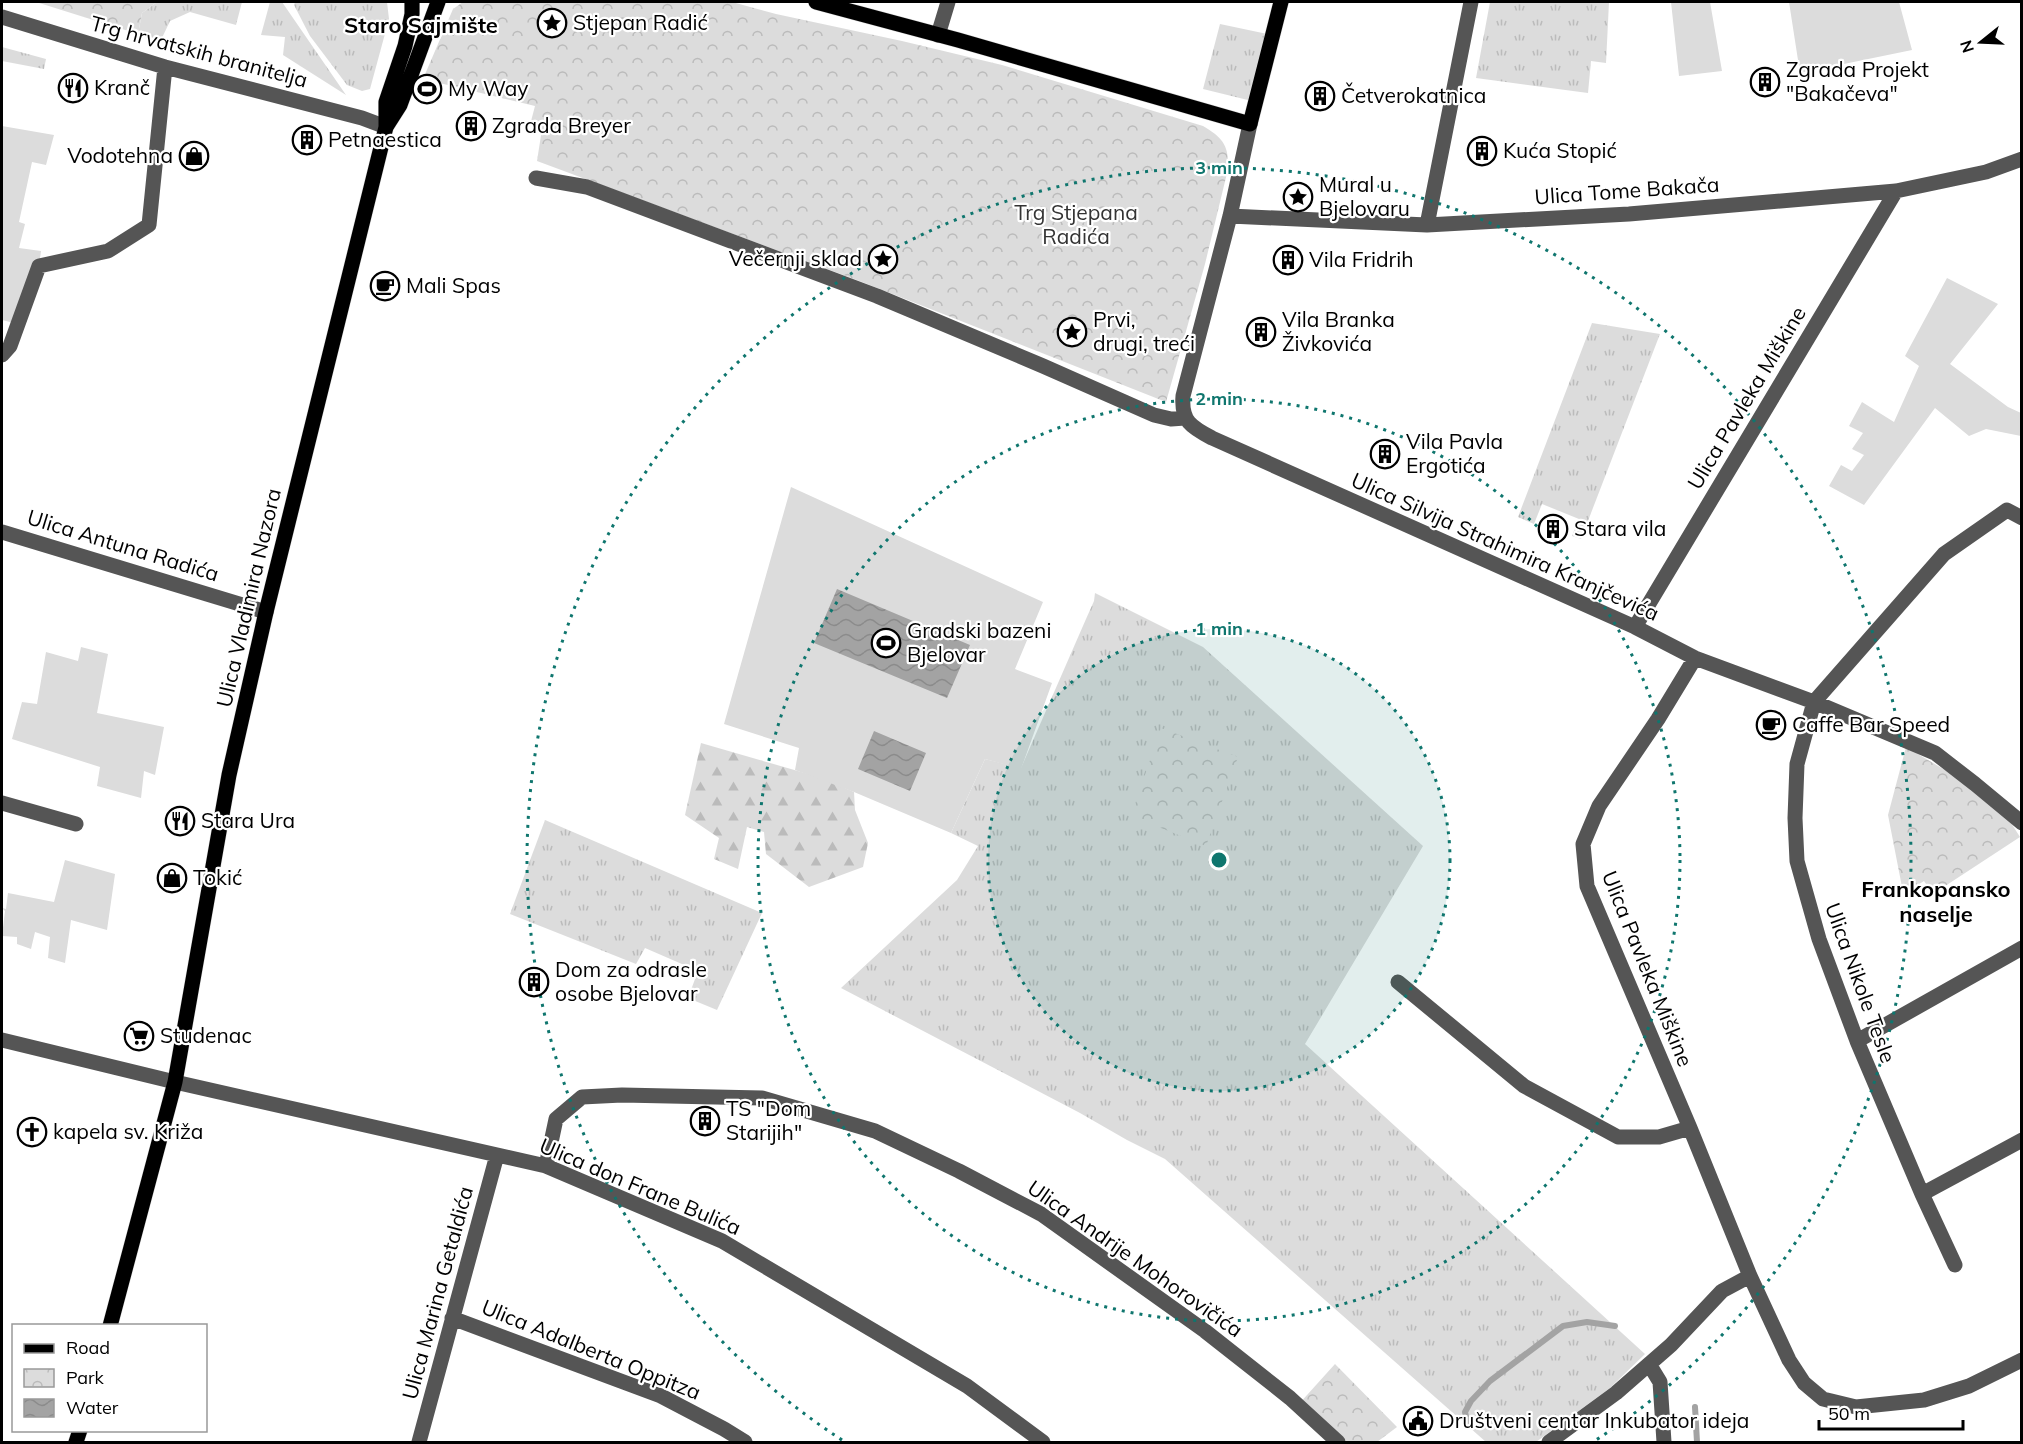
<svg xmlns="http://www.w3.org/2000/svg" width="2023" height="1444" font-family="Mulish,sans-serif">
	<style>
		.grass { fill: url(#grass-tufts) }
		.forest { fill: url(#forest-firs) }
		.park { fill: url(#park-crowns) }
		.garden { fill: #dcdcdc }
		.water { fill: url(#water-waves) }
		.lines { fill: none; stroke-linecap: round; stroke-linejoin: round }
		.stream { stroke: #a3a3a3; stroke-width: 6 }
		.major-casing { stroke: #dbdbdb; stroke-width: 16 }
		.minor { stroke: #555; stroke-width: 15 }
		.major { stroke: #000; stroke-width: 15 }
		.ring { fill: none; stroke: #0f766e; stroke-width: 3; stroke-dasharray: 3 6 }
		.labels { text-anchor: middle; stroke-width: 4.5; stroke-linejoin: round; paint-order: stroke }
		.poi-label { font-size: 21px; fill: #000; stroke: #fff; text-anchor: start }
		.street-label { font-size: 21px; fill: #000; stroke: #fff }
		.park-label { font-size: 21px; fill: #333; stroke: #fff }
		.neighbourhood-label { font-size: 22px; font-weight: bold; fill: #000; stroke: #fff }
		.centre { fill: #0f766e; stroke: #fff; stroke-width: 3 }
		.ring-label { font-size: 18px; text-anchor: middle; font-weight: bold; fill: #0f766e; stroke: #fff; stroke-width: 4.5; stroke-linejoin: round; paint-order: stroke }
	</style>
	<defs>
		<pattern id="grass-tufts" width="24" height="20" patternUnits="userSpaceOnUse" patternTransform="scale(1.5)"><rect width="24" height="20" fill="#dcdcdc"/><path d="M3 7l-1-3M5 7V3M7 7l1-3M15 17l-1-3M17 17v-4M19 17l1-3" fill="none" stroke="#bbb"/></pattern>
		<pattern id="forest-firs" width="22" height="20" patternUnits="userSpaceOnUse" patternTransform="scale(1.5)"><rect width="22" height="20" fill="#dcdcdc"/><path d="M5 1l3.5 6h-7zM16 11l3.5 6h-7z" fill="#bbb"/></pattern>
		<pattern id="park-crowns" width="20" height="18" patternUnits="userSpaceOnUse" patternTransform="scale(1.5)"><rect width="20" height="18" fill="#dcdcdc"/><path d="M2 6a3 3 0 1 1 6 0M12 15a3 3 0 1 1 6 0" fill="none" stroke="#bbb"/></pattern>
		<pattern id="water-waves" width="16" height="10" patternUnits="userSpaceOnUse" patternTransform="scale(1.5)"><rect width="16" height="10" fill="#a3a3a3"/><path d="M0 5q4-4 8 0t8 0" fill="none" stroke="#8b8b8b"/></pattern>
	</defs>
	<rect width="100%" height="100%" fill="#fff"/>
	<!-- grass -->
	<path class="grass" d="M157,2H242L236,25L190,12L170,21L161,40L138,34L142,13Z
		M270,2H282L346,95L283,55L285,37L261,35Z
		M295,2H387L389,19L370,89L362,91L347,85L310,36L294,5Z
		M1490,2H1609L1606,63L1591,61L1588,93L1476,78Z
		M1220,24L1272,35L1256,102L1203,89Z
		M2,47L46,59L44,69L2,61Z
		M1592,323L1660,334L1581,539L1572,536L1579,519L1542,504L1534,524L1518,517Z
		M1095,593L1203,647L1423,846L1305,1044L1645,1354L1610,1388L1536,1442H1486L1165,1159L1127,1140L1080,1113L841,988L957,880L978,846L951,833L985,759L1021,768L1086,619L1094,601Z
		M545,820L762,913L717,1010L688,998L698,971L645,948L636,964L510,914Z"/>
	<!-- forest -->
	<path class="forest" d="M701,743L822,778L854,792L855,810L868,843L863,867L809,887L766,854L764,832L747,827L738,869L714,859L719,838L685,815Z"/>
	<!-- park -->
	<path class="park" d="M36,2H157L142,13L138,34Z
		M463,2H732L776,14L902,41L1002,65L1203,126C1223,138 1229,145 1228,169L1205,264L1166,402L862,282L537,161L542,129L530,125L535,106L423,79L453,9Z
		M1161,728L1238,757L1206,846L1131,816Z
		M1906,747L1972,786L2006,815L2020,837L1933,894L1924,881L1905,893L1902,887L1888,815Z
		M1335,1364L1397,1427L1377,1442H1338L1298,1405Z"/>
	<!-- garden -->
	<path class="garden" d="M1671,2H1710L1722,71L1679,76Z
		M1789,2H1899L1912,50L1800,73Z
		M2,126L54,135L46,165L32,162L19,222L25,224L19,248L41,251L39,266L18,324L2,320Z
		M1947,278L1998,304L1950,364L2008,407L2021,413V436L1986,429L1969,436L1935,408L1864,505L1829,486L1841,465L1852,471L1864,455L1852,449L1863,433L1849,426L1862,402L1894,422L1919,366L1905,356Z
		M791,487L1043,602L1015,669L1052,683L1021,769L985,759L951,833L854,792L795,770L799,748L724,724Z
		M81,647L108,654L97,713L164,727L155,775L144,771L141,798L97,786L100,767L12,739L22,702L37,704L46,652L78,661Z
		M65,860L115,874L107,930L71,920L65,963L48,958L50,937L35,932L31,949L17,944V937L2,936L5,911L2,908L6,909L8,893L54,902Z"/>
	<!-- water -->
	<path class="water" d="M837,589L970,645L947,698L814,643Z
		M874,731L926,753L910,791L858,769Z"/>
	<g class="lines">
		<!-- stream -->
		<path class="stream" d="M1695,1407L1697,1442
			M1468,1426L1465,1412L1471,1401L1490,1381L1563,1326L1587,1322L1615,1326"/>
		<!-- major casing -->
		<g class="major-casing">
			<path id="major" d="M816,2L958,40L1250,124L1281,2
				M386,127L400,105L438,2
				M110,1326L175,1082L229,775L266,612L386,127V102L405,46L412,14V2
				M76,1442L80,1430"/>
		</g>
		<!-- minor -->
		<path class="minor" d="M2,17L165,67L362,118L386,127
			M938,35L948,2
			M1250,124L1230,216L1183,396C1181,421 1191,427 1212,438L1635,627L1695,658L1814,702L1935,753L1975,784L2022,823
			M536,178L587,187L877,296L1043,366L1154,415L1171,419L1185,418
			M1230,216L1427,225L1629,214L1896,191L1986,172L2022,159
			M1427,225L1471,2
			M2,355L10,346L39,266L108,251L149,225L165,67
			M2,532L266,612
			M1635,627L1896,191
			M1695,658L1658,719L1599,806L1583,844L1587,886L1690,1128L1750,1276L1789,1360L1804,1383L1823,1399L1856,1407L1924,1400L1969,1386L2022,1360
			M2,803L76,824
			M1398,982L1524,1086L1618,1137H1659L1690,1128
			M2,1040L175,1082L546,1166L722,1241L967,1386L1043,1442
			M1857,1041L2022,948
			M546,1166L556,1119L582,1097L622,1095L762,1098L875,1131L959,1171L1041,1214L1205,1331L1290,1398L1338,1442
			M1922,1194L2022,1140
			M1955,1265L1922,1194L1857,1041L1819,939L1797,861L1795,818L1797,764L1814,702L1944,554L2007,510L2022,518
			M452,1318L661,1396L724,1429L745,1442
			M1649,1364L1660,1382L1664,1442
			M419,1442L497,1155
			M1549,1442L1616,1393L1671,1345L1722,1291L1750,1276"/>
		<!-- major -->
		<use href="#major" class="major"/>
	</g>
	<!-- distance rings -->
	<circle cx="1219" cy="860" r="231" fill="#0f766e" fill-opacity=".12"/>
	<g class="ring">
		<circle cx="1219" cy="860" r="231"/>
		<circle cx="1219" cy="860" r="461"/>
		<path d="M842 1440A692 692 0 1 1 1596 1440"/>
	</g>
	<!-- icons -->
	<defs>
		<g id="sight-ring" transform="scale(1.5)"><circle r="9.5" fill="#fff" stroke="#000" stroke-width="1.5"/><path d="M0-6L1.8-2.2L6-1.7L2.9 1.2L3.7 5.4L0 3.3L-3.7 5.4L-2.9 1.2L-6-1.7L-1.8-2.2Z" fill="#000"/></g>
		<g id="building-ring" transform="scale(1.5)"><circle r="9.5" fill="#fff" stroke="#000" stroke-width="1.5"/><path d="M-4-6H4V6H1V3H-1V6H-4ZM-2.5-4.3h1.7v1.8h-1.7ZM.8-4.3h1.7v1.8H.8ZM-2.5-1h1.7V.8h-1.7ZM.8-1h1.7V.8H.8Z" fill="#000"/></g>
		<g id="restaurant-ring" transform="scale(1.5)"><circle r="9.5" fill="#fff" stroke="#000" stroke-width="1.5"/><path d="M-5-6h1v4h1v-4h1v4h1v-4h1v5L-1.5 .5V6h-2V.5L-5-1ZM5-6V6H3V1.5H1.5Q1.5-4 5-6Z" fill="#000"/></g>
		<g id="stadium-ring" transform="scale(1.5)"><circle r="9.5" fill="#fff" stroke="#000" stroke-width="1.5"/><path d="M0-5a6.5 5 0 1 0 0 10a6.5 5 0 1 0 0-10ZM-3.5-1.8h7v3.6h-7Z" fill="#000"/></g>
		<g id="shop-ring" transform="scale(1.5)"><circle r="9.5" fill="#fff" stroke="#000" stroke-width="1.5"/><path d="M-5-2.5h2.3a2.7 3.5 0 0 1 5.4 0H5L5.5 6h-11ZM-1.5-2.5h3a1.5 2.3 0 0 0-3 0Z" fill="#000"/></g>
		<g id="cafe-ring" transform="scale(1.5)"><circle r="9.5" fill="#fff" stroke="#000" stroke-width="1.5"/><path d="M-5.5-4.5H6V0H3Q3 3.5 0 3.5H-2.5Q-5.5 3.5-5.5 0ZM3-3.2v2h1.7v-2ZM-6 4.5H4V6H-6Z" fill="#000"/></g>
		<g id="supermarket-ring" transform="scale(1.5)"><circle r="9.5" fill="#fff" stroke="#000" stroke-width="1.5"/><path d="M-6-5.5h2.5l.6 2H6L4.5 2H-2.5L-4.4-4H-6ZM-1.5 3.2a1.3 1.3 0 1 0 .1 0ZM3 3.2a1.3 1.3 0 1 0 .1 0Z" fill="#000"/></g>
		<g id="church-ring" transform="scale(1.5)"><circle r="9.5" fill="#fff" stroke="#000" stroke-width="1.5"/><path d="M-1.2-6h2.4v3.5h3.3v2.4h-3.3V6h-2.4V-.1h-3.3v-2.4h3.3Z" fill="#000"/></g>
		<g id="civic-ring" transform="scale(1.5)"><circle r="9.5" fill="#fff" stroke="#000" stroke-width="1.5"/><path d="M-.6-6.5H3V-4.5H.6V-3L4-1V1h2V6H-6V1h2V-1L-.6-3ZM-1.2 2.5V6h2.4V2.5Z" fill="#000"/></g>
	</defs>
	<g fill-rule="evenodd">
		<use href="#sight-ring" x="552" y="23"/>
		<use href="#building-ring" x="1765" y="82"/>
		<use href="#restaurant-ring" x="73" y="88"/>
		<use href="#stadium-ring" x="427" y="89"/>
		<use href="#building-ring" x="1320" y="96"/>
		<use href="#building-ring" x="471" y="126"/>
		<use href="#building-ring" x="307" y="140"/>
		<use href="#building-ring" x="1482" y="151"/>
		<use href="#shop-ring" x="194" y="156"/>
		<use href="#sight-ring" x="1298" y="197"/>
		<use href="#sight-ring" x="883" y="259"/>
		<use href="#building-ring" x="1288" y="260"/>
		<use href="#cafe-ring" x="385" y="286"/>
		<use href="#sight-ring" x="1072" y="332"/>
		<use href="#building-ring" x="1261" y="332"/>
		<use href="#building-ring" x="1385" y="454"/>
		<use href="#building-ring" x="1553" y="529"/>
		<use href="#stadium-ring" x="886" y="643"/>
		<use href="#cafe-ring" x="1771" y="725"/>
		<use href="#restaurant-ring" x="180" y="821"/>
		<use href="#shop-ring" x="172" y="878"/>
		<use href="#building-ring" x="534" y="982"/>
		<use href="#supermarket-ring" x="139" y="1036"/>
		<use href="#building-ring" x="705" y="1121"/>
		<use href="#church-ring" x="32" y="1132"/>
		<use href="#civic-ring" x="1418" y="1421"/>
	</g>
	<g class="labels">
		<!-- poi labels -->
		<g class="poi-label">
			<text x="573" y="30">Stjepan Radić</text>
			<text x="1786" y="77">Zgrada Projekt<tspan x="1786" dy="24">"Bakačeva"</tspan></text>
			<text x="94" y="95">Kranč</text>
			<text x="448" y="96">My Way</text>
			<text x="1341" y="103">Četverokatnica</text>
			<text x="492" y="133">Zgrada Breyer</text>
			<text x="328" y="147">Petnaestica</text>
			<text x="1503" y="158">Kuća Stopić</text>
			<text x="173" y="163" text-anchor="end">Vodotehna</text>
			<text x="1319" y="192">Mural u<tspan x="1319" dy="24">Bjelovaru</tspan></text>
			<text x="862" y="266" text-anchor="end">Večernji sklad</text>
			<text x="1309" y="267">Vila Fridrih</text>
			<text x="406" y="293">Mali Spas</text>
			<text x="1093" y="327">Prvi,<tspan x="1093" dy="24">drugi, treći</tspan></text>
			<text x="1282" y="327">Vila Branka<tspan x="1282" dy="24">Živkovića</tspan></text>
			<text x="1406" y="449">Vila Pavla<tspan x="1406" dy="24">Ergotića</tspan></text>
			<text x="1574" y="536">Stara vila</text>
			<text x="907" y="638">Gradski bazeni<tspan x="907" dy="24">Bjelovar</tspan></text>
			<text x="1792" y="732">Caffe Bar Speed</text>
			<text x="201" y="828">Stara Ura</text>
			<text x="193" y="885">Tokić</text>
			<text x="555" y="977">Dom za odrasle<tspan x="555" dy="24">osobe Bjelovar</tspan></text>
			<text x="160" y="1043">Studenac</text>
			<text x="726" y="1116">TS "Dom<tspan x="726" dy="24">Starijih"</tspan></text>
			<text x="53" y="1139">kapela sv. Križa</text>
			<text x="1439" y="1428">Društveni centar Inkubator ideja</text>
		</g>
		<!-- street labels -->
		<g class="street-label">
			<text transform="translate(199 52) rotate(15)" y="7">Trg hrvatskih branitelja</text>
			<text transform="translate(1627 191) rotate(-4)" y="7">Ulica Tome Bakača</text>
			<text transform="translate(1747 398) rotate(-59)" y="7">Ulica Pavleka Miškine</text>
			<text transform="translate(123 546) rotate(17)" y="7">Ulica Antuna Radića</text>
			<text transform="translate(1505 547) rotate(24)" y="7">Ulica Silvija Strahimira Kranjčevića</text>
			<text transform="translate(249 598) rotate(-77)" y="7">Ulica Vladimira Nazora</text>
			<text transform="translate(1647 969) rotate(68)" y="7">Ulica Pavleka Miškine</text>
			<text transform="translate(1860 983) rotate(70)" y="7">Ulica Nikole Tesle</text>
			<text transform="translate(640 1187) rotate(23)" y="7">Ulica don Frane Bulića</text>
			<text transform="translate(1135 1259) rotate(35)" y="7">Ulica Andrije Mohorovičića</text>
			<text transform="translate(438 1293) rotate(-75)" y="7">Ulica Marina Getaldića</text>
			<text transform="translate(591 1350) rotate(22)" y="7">Ulica Adalberta Oppitza</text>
		</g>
		<!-- park labels -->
		<g class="park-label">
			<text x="1076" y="220">Trg Stjepana<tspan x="1076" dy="24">Radića</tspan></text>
		</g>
		<!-- neighbourhood labels -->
		<g class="neighbourhood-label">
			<text x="421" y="33">Staro Sajmište</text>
			<text x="1936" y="897">Frankopansko<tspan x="1936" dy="25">naselje</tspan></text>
		</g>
	</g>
	<circle cx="1219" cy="860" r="9" class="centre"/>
	<g class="ring-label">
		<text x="1219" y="174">3 min</text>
		<text x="1219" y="405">2 min</text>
		<text x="1219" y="635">1 min</text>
	</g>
	<!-- border -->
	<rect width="2023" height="1444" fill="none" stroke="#000000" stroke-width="6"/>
	<!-- legend -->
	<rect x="12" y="1324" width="195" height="108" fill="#ffffff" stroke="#999999" stroke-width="1.5"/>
	<rect x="24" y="1344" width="30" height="9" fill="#000000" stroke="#999999" stroke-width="1.5"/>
	<text x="66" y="1354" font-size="18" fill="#000000">Road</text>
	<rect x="24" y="1369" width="30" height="18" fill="url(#park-crowns)" stroke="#999999" stroke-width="1.5"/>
	<text x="66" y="1384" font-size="18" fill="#000000">Park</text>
	<rect x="24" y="1399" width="30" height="18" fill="url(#water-waves)" stroke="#999999" stroke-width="1.5"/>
	<text x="66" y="1414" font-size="18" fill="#000000">Water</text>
	<!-- north arrow -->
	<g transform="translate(1981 42) rotate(252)" stroke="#ffffff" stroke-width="4.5" paint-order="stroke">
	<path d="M0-4.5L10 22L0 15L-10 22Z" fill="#000000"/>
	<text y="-9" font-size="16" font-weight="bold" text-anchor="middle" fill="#000000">N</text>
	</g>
	<!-- scale -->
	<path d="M1819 1420v9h144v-9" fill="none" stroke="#000000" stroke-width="3"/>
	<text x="1828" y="1420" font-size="18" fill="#000000" stroke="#ffffff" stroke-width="4.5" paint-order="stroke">50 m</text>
</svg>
